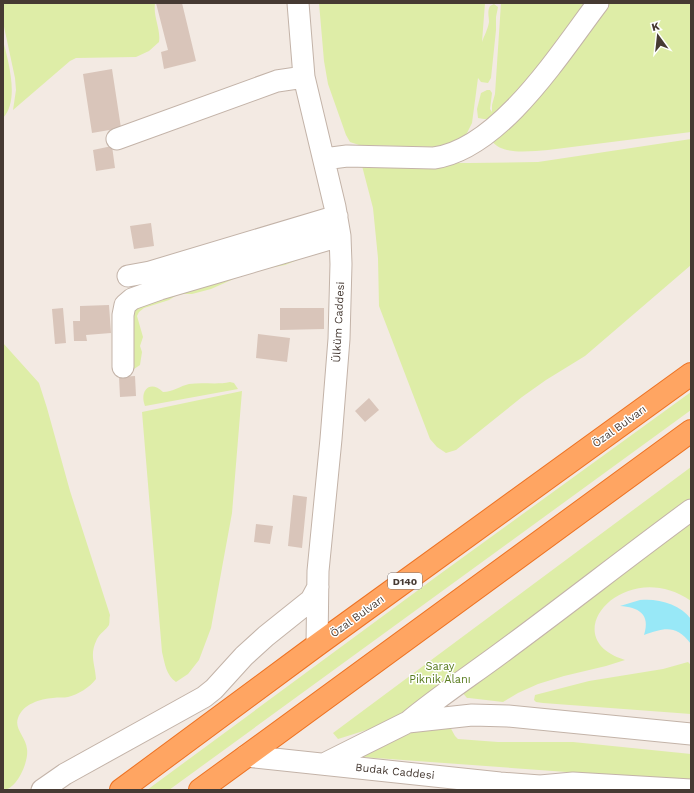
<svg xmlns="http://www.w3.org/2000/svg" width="694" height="793" font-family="'Work Sans',sans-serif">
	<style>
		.green { fill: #deeda7 }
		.water { fill: #98e8f7 }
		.building { fill: #d9c5ba }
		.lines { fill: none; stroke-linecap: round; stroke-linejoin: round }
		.minor-casing { stroke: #c3b3a8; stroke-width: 23 }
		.highway-casing { stroke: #ed7223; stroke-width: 24 }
		.minor { stroke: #fff; stroke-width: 21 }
		.highway { stroke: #ffa562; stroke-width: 22 }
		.labels { text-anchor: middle; stroke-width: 3; stroke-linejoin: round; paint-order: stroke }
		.shield { fill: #fff; stroke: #7e7570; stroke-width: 1 }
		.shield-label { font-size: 10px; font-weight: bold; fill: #463a33 }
		.street-label { font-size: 11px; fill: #463a33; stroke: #fff }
		.park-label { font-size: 11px; fill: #5a7d20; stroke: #fff }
	</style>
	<rect width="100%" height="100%" fill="#f3eae3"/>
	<!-- green -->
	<path class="green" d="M3,3H155C153,17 161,29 159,42L149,51L136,57L76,58L70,61L13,110L16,90L15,78L3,22Z
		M319,3H485L482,42C484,36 488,29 489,22C489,16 487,12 490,6L494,4L498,7L496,17V30L491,78L488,83L481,82L478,78L472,123L466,135L455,142L438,147L359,145L350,142L346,135L328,84L324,61Z
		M501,3H594L494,119H484L478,118L477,109L481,93L487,90H490L492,93L490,109L492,112V105L495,94Z
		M608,3H691V132L548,150C530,151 502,156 491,140Z
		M3,40C8,61 20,100 3,118Z
		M691,139V265L585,356L546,380L522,397L456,450L446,453L437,447L430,439L379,306L378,258L373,208L361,162L469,163L538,162Z
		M300,259L285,265L269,268L238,277L211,289L192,294H183L177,295L169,300L144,308L139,312L137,316L143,337L140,346L142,352L140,365L134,369L131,319L138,301Z
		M3,343L39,383L47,408L70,491L110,615C109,618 110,622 109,625C106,630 100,633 97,639C89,655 95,663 96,679C89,688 79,694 68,697C64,698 58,697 53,698C40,699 23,704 18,718C14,729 26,737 27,749C29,761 17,790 3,790Z
		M230,382L234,383L238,389L145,406C139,391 150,379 163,392C173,392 180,386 189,384C203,382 217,385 230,382Z
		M242,391L232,513L211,628L199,660L188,674L176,682C166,675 165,664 162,652L142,412Z
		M691,392V410L169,790H147L440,574Z
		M691,467V503L395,721L338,739L333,733Z
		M691,515V601C625,555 552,638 625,660L606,666L564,676L538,684L518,693L503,702L469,698H467L461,691Z
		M688,662L691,665V714L543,703L536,702L534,700L535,695L589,681L663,669Z
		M449,725L455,736L458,739L498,742H573L691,754V781L362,757V755L420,729Z"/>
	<!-- water -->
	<path class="water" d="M640,600C658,598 680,604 691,619V644C676,624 664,628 644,635C651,614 638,607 620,606Z"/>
	<!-- building -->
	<path class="building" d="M156,3H182L196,61L164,69L161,52L168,50Z
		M112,69L121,128L92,133L83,74Z
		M112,146L115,168L96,171L93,150Z
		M151,223L154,246L134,249L130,226Z
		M109,305L111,333L86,335L87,341H74L73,321H80V306Z
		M63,308L66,343L55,344L52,309Z
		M280,308H324V329L280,330Z
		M258,334L290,338L287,362L256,358Z
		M135,376L136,396L120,397L119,377Z
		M369,398L379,410L365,422L355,411Z
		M293,495L307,497L302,548L288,546Z
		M256,524L273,526L270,544L254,542Z"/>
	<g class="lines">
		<!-- minor casing -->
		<g class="minor-casing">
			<path id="minor" d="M298,3L304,77L335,207L340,236L341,264L339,339L331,439L318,571L317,645
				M117,139L277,81L304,77
				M324,159L347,156L434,158C500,149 560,53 598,3
				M128,276L150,272L337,216
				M123,367V315L125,305L132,299L160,289L340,236
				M408,722C438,697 470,676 501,653C565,606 627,557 691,510
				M246,756L500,783L540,786V790
				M324,764L408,722L472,715L508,716L691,734
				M540,786L573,783L691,790
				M42,790L65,774L204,697L214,689L244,656L266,636L311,600L318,587"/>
		</g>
		<!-- highway casing -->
		<g class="highway-casing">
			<path id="highway" d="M121,790L317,645L691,374
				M200,790L691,431"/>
		</g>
		<!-- minor -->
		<use href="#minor" class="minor"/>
		<!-- highway -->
		<use href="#highway" class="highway"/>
	</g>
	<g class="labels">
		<!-- shield labels -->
		<rect class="shield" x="388" y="573" width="34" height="16" rx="3"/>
		<g class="shield-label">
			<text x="405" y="585">D140</text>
		</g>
		<!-- street labels -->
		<g class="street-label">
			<text transform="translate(338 322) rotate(-87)" y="4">Ülküm Caddesi</text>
			<text transform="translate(619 426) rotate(-36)" y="4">Özal Bulvarı</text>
			<text transform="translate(357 616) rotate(-36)" y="4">Özal Bulvarı</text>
			<text transform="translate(395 771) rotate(6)" y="4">Budak Caddesi</text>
		</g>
		<!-- park labels -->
		<g class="park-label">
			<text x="440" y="670">Saray<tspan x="440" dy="13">Piknik Alanı</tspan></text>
		</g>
	</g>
	<!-- border -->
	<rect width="694" height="793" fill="none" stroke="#463a33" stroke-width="8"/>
	<!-- north arrow -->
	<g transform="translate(658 36) rotate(345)" stroke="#ffffff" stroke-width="3" paint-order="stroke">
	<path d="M0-3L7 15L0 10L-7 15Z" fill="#463a33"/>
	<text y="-6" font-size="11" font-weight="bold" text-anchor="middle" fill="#463a33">K</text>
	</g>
</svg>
